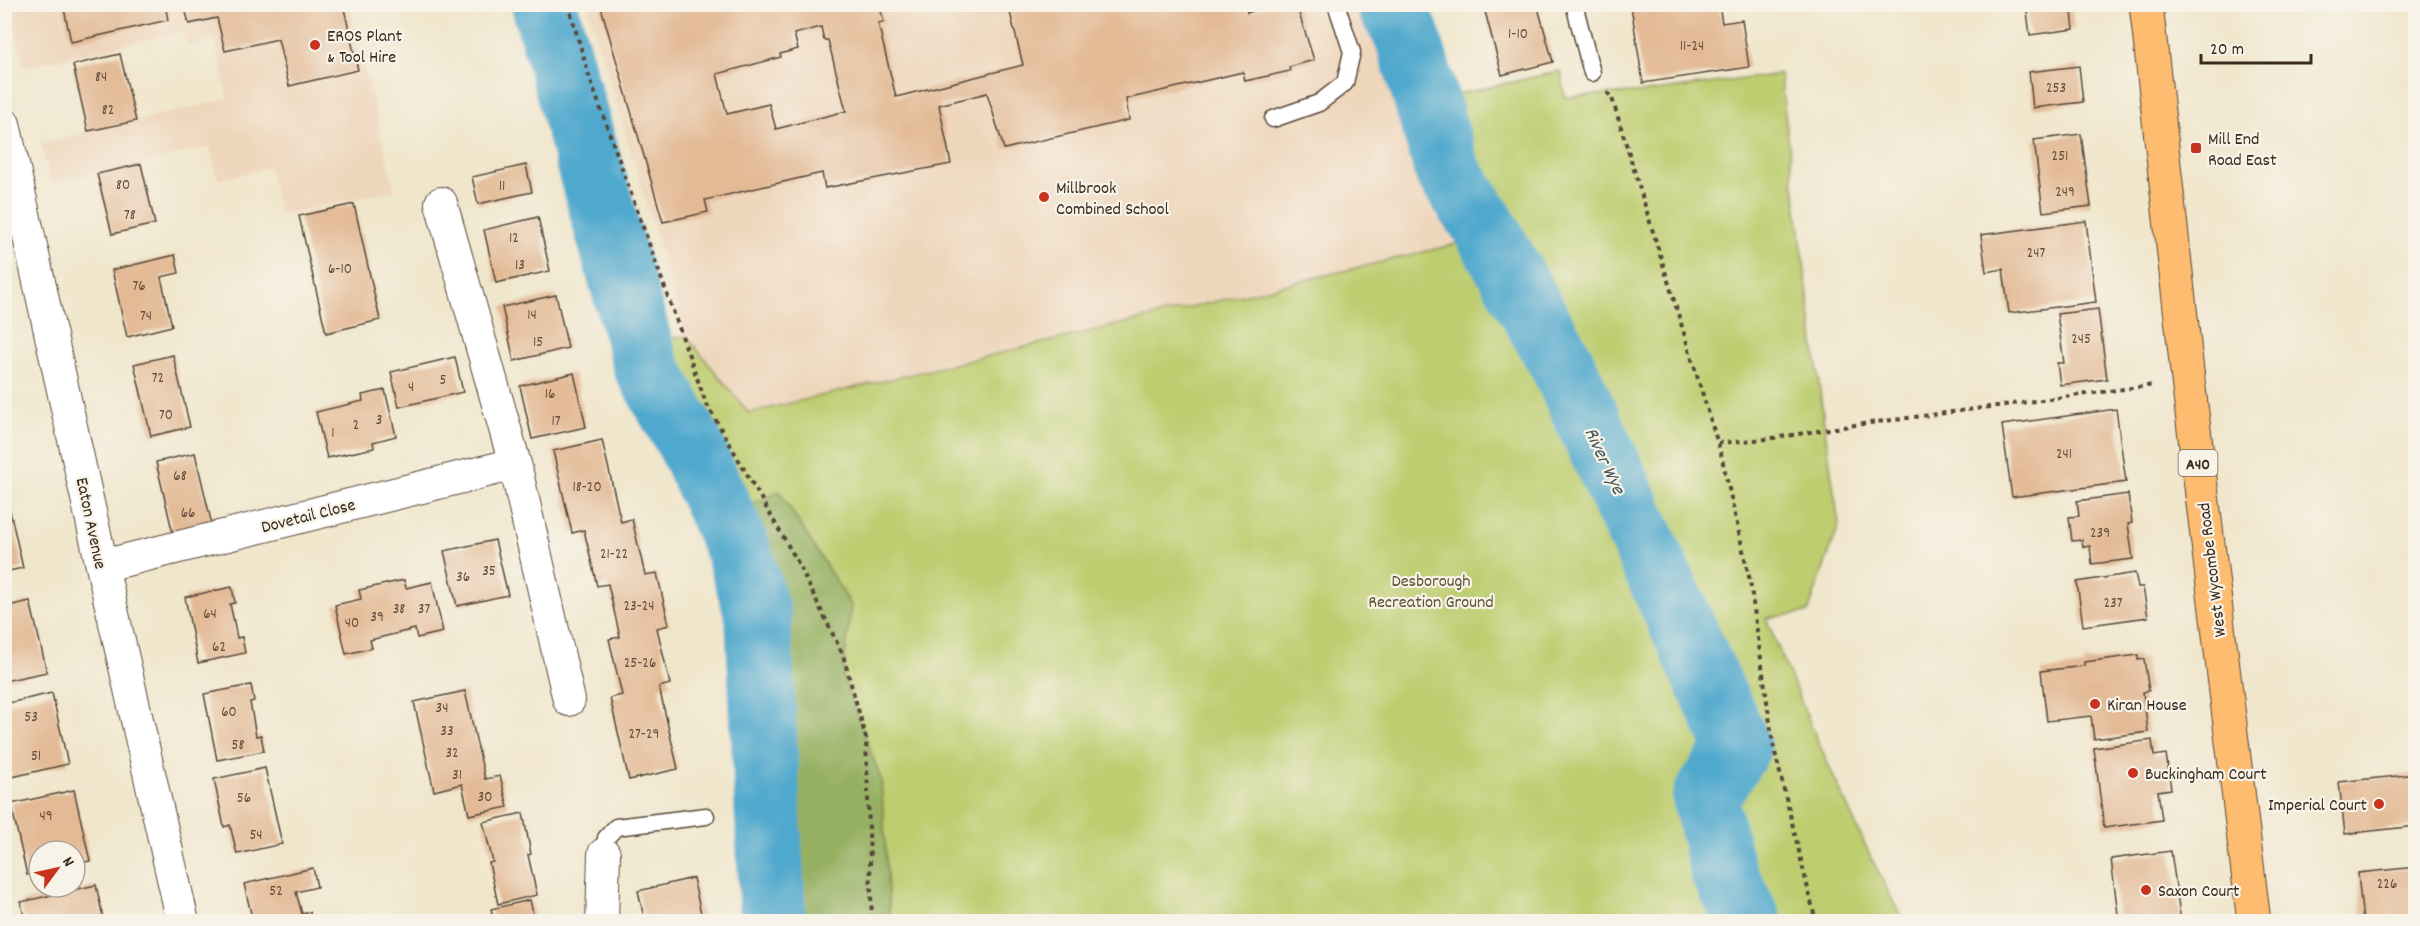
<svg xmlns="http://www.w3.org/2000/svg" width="2420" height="926" font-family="Dekko,sans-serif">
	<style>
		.built { fill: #eed6bb }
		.green { fill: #bdcd70; stroke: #7c7c47; stroke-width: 1.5 }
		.forest { fill: #96b062; stroke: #686d40; stroke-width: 1.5 }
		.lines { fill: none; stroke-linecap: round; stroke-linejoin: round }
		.river { stroke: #50a8cd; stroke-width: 66 }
		.building { fill: #e3ba95; fill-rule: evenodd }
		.lane-casing { stroke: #564638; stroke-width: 19 }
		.street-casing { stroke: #564638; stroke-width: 34 }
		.primary-casing { stroke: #564638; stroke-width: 35 }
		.path { stroke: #564638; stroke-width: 4; stroke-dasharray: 4.5 4.5; stroke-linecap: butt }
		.lane { stroke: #fff; stroke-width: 16 }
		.street { stroke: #fff; stroke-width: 32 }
		.primary { stroke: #fdbc70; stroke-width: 33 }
		.poi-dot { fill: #c8321e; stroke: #f7f3e8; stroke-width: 2 }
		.labels { text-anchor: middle; stroke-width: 4.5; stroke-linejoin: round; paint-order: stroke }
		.number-label { font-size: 15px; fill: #654e3c }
		.shield { fill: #f7f3e8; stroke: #73665b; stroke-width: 1.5 }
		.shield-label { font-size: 16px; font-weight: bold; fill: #3b2a1e }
		.poi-label { font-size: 18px; fill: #3b2a1e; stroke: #f7f3e8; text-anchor: start }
		.street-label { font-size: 18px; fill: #3b2a1e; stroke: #f7f3e8 }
		.park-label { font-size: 18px; fill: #5c5332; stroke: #f7f3e8 }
		.water-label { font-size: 20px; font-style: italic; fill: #42565b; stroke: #f7f3e8 }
	</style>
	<rect width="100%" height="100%" fill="#f7f3e8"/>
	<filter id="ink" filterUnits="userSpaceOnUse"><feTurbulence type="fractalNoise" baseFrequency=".0167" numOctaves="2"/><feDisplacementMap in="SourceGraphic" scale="12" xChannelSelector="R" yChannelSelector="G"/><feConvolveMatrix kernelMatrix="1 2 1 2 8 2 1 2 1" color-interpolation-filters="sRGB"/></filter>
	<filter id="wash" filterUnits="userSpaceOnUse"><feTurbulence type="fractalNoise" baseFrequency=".008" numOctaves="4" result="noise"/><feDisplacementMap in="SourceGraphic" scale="24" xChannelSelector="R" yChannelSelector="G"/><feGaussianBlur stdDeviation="1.35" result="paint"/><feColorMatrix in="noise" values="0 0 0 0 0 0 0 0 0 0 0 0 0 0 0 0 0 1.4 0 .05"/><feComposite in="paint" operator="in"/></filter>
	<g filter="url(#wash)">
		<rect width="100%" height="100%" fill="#f0e6cc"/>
		<!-- built -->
		<path class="built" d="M10,5H349L395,190L281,215L268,167L218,180L210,147L51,183L41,143L228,99L215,39L188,45L183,31L24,67Z
			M587,5H1374L1378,11L1423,151L1465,242L749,413L686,336Z"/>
		<!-- green -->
		<path class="green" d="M1561,71L1565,97L1648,92L1780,74L1824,423L1839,525L1808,612L1766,618C1808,721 1852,823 1903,921H763L753,645L748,599L736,559L689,447L632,344L686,336L749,413L1465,242L1496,223L1449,96Z"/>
		<!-- forest -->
		<path class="forest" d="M779,491L851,605L843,677L881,779L890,921H782L767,620L754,569L746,508Z"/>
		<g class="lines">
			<!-- river -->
			<path class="river" d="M544,4L646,366L690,444L738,550L758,615L773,922
				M1389,4L1407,35L1448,172L1480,219L1562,364L1738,747L1705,798L1722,869L1749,922"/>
		</g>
		<g id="blocks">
			<!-- building -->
			<path class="building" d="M63,4H165L168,20L71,42Z
				M184,4H343L358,70L289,86L278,39L225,51L217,18L189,24Z
				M600,4H879L884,22L878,23L896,97L1023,65L1008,4H1245L1247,13L1275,4H1296L1314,60L1289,67L1290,71L1245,81L1243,72L1126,99L1129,120L1004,149L987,93L939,105L951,164L825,188L822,173L705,200L708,212L663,222ZM821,27L824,40H828L846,111L776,129L769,104L727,114L717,74L781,57L780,54L798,49L794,34Z
				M1483,4H1537L1553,62L1502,75Z
				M1641,4H1719L1722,23L1742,20L1749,67L1643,83L1631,6Z
				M2026,4H2071L2074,29L2030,35Z
				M120,54L136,121L88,131L73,65Z
				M2079,66L2083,102L2033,108L2029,72Z
				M2081,134L2091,206L2043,212L2034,140Z
				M141,164L155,224L112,234L97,174Z
				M526,165L532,192L478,204L472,177Z
				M354,204L380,320L326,333L299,216Z
				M538,217L550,271L496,283L484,230Z
				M2086,221L2096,302L2009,313L2003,269L1986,272L1981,235Z
				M175,255L179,273L161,277L172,326L127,337L112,270Z
				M556,295L568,348L514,361L502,307Z
				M2098,309L2107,379L2060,385L2057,363H2064L2057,314Z
				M173,355L190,427L151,436L134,364Z
				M455,357L463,392L399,407L391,372Z
				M574,373L586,427L532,439L520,386Z
				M385,390L396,436L373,442L374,448L327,458L316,412L363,401L362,395Z
				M2116,409L2126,482L2012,497L2002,425Z
				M602,440L621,522L632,519L645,575L657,573L669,625L657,628L670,684L659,687L678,769L629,780L610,698L622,695L609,639L620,637L608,584L597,586L584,530L572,533L553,451Z
				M195,453L212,525L173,534L156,462Z
				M2128,494L2132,523L2128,524L2133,559L2092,564L2090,546L2083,547L2082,540L2072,541L2069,517L2079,516L2077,501Z
				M4,498H7L23,568L4,572Z
				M495,540L508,595L457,606L444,551Z
				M2135,573L2138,587H2143L2148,617L2083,626L2077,582Z
				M404,580L406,588L432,582L443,632L417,638L415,629L370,640L372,648L346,654L335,605L361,599L359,590Z
				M232,587L235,603L230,604L234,622L237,638L242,637L245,653L198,663L185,597Z
				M30,601L47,672L4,681V607Z
				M2138,655V660L2144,659L2149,691L2143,692L2148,732L2094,739L2091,716L2047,721L2041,671L2084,666V662Z
				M251,685L254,701L250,702L256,736L261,735L264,751L217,760L204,694Z
				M465,691L485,779L500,776L508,807L469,815L462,784L434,791L414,702Z
				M52,693L68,764L12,777L4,746V704Z
				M2152,740L2154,756L2166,754L2171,789L2158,791L2162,820L2104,828L2094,748Z
				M265,768L282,844L237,854L230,825L224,827L214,779Z
				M2416,774V826L2345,834L2339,782Z
				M74,790L90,861L75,864V851H39V872L27,875L11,804Z
				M523,813L531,854L528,855L537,895L498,904L489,863L493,862L483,822Z
				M2171,851L2181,922H2119L2111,859Z
				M2416,867V921L2363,922L2358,873Z
				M313,868L317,887L296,892L302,914L310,912L312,922H253L244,884Z
				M693,878L703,922H645L638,891Z
				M96,885L104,922H25L21,902Z
				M530,900L535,922H494L491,909Z"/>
		</g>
	</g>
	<g filter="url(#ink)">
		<use href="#blocks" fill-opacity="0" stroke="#564638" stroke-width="1.5"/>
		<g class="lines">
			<!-- lane casing -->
			<g class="lane-casing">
				<path id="lane" d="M1574,4L1592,73
					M1273,119L1319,103L1345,83L1352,52L1336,4
					M604,854L606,838L616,827L706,816"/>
			</g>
			<!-- street casing -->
			<g class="street-casing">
				<path id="street" d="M4,124L102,566L183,922
					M441,203L515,464
					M102,566L515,464L569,700
					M602,922L604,854"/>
			</g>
			<!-- primary casing -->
			<g class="primary-casing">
				<path id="primary" d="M2146,4L2188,380L2254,922"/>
			</g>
			<!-- path -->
			<path class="path" d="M568,4L590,79L706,403L797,561L843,655L866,738L872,922
				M1607,92L1612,98L1721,454L1750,581L1773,744L1816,922
				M1718,443L1767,439L1855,425L2154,385"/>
			<!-- lane -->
			<use href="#lane" class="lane"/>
			<!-- street -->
			<use href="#street" class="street"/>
			<!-- primary -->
			<use href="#primary" class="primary"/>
		</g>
	</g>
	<!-- markers -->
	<g class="poi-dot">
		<circle cx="315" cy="45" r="6"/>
		<rect x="2190" y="142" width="12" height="12" rx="3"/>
		<circle cx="1044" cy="197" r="6"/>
		<circle cx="2095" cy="704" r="6"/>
		<circle cx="2133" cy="773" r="6"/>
		<circle cx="2379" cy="804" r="6"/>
		<circle cx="2146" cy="890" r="6"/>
	</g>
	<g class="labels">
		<!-- number labels -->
		<g class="number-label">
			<text x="1518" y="38">1-10</text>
			<text x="1692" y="50">11-24</text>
			<text x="101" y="81">84</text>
			<text x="2056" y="92">253</text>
			<text x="108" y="114">82</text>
			<text x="2060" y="160">251</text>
			<text x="123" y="189">80</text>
			<text x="502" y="190">11</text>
			<text x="2065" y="196">249</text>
			<text x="130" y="219">78</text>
			<text x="514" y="242">12</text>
			<text x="2036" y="257">247</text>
			<text x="520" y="269">13</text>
			<text x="340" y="273">6-10</text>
			<text x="139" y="290">76</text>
			<text x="532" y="319">14</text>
			<text x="146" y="320">74</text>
			<text x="2081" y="343">245</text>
			<text x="538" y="346">15</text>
			<text x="158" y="382">72</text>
			<text x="443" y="384">5</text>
			<text x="411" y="391">4</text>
			<text x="550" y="398">16</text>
			<text x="166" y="419">70</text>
			<text x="379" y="424">3</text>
			<text x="556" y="425">17</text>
			<text x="356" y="429">2</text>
			<text x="333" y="437">1</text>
			<text x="2064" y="458">241</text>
			<text x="180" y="480">68</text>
			<text x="587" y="491">18-20</text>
			<text x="188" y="517">66</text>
			<text x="2100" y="537">239</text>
			<text x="614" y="558">21-22</text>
			<text x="489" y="575">35</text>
			<text x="463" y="581">36</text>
			<text x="2113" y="607">237</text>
			<text x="639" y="610">23-24</text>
			<text x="399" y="613">38</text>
			<text x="424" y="613">37</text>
			<text x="210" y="618">64</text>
			<text x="377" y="621">39</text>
			<text x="352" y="627">40</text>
			<text x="219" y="651">62</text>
			<text x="640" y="667">25-26</text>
			<text x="442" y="712">34</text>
			<text x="229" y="716">60</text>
			<text x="31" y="721">53</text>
			<text x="447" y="735">33</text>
			<text x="644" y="738">27-29</text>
			<text x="238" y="749">58</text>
			<text x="452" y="757">32</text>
			<text x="36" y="760">51</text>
			<text x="457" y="779">31</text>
			<text x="485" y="801">30</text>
			<text x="244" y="802">56</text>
			<text x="46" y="820">49</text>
			<text x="256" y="839">54</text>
			<text x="2387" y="888">226</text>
			<text x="276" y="895">52</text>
		</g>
		<!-- shield labels -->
		<rect class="shield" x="2178.5" y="450" width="39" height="26" rx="4.5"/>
		<g class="shield-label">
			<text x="2198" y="469">A40</text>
		</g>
		<!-- poi labels -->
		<g class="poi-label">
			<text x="327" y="41">EROS Plant<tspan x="327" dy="21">&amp; Tool Hire</tspan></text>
			<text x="2208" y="144">Mill End<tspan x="2208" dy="21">Road East</tspan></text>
			<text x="1056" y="193">Millbrook<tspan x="1056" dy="21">Combined School</tspan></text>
			<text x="2107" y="710">Kiran House</text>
			<text x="2145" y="779">Buckingham Court</text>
			<text x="2367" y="810" text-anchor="end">Imperial Court</text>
			<text x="2158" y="896">Saxon Court</text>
		</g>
		<!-- street labels -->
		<g class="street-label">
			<text transform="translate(308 515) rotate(-14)" y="6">Dovetail Close</text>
			<text transform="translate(92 523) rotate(78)" y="6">Eaton Avenue</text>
			<text transform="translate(2211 570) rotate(-97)" y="6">West Wycombe Road</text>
		</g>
		<!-- park labels -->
		<g class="park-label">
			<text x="1431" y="586">Desborough<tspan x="1431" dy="21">Recreation Ground</tspan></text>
		</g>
		<!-- water labels -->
		<g class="water-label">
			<text transform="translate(1606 460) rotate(65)" y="7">River Wye</text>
		</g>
	</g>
	<!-- margin -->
	<rect width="2420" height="926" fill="none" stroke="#f7f3e8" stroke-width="24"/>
	<!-- north arrow -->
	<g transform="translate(57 869) rotate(57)"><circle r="28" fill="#f7f3e8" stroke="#aca397" stroke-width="1.5"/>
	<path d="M0-4.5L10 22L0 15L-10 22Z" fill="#c8321e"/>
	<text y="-9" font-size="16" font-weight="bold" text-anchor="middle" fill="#3b2a1e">N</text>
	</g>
	<!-- scale -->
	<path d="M2201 54v9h110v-9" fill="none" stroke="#3b2a1e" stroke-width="3"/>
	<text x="2210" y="54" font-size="18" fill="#3b2a1e" stroke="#f7f3e8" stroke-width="4.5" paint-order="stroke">20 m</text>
</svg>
